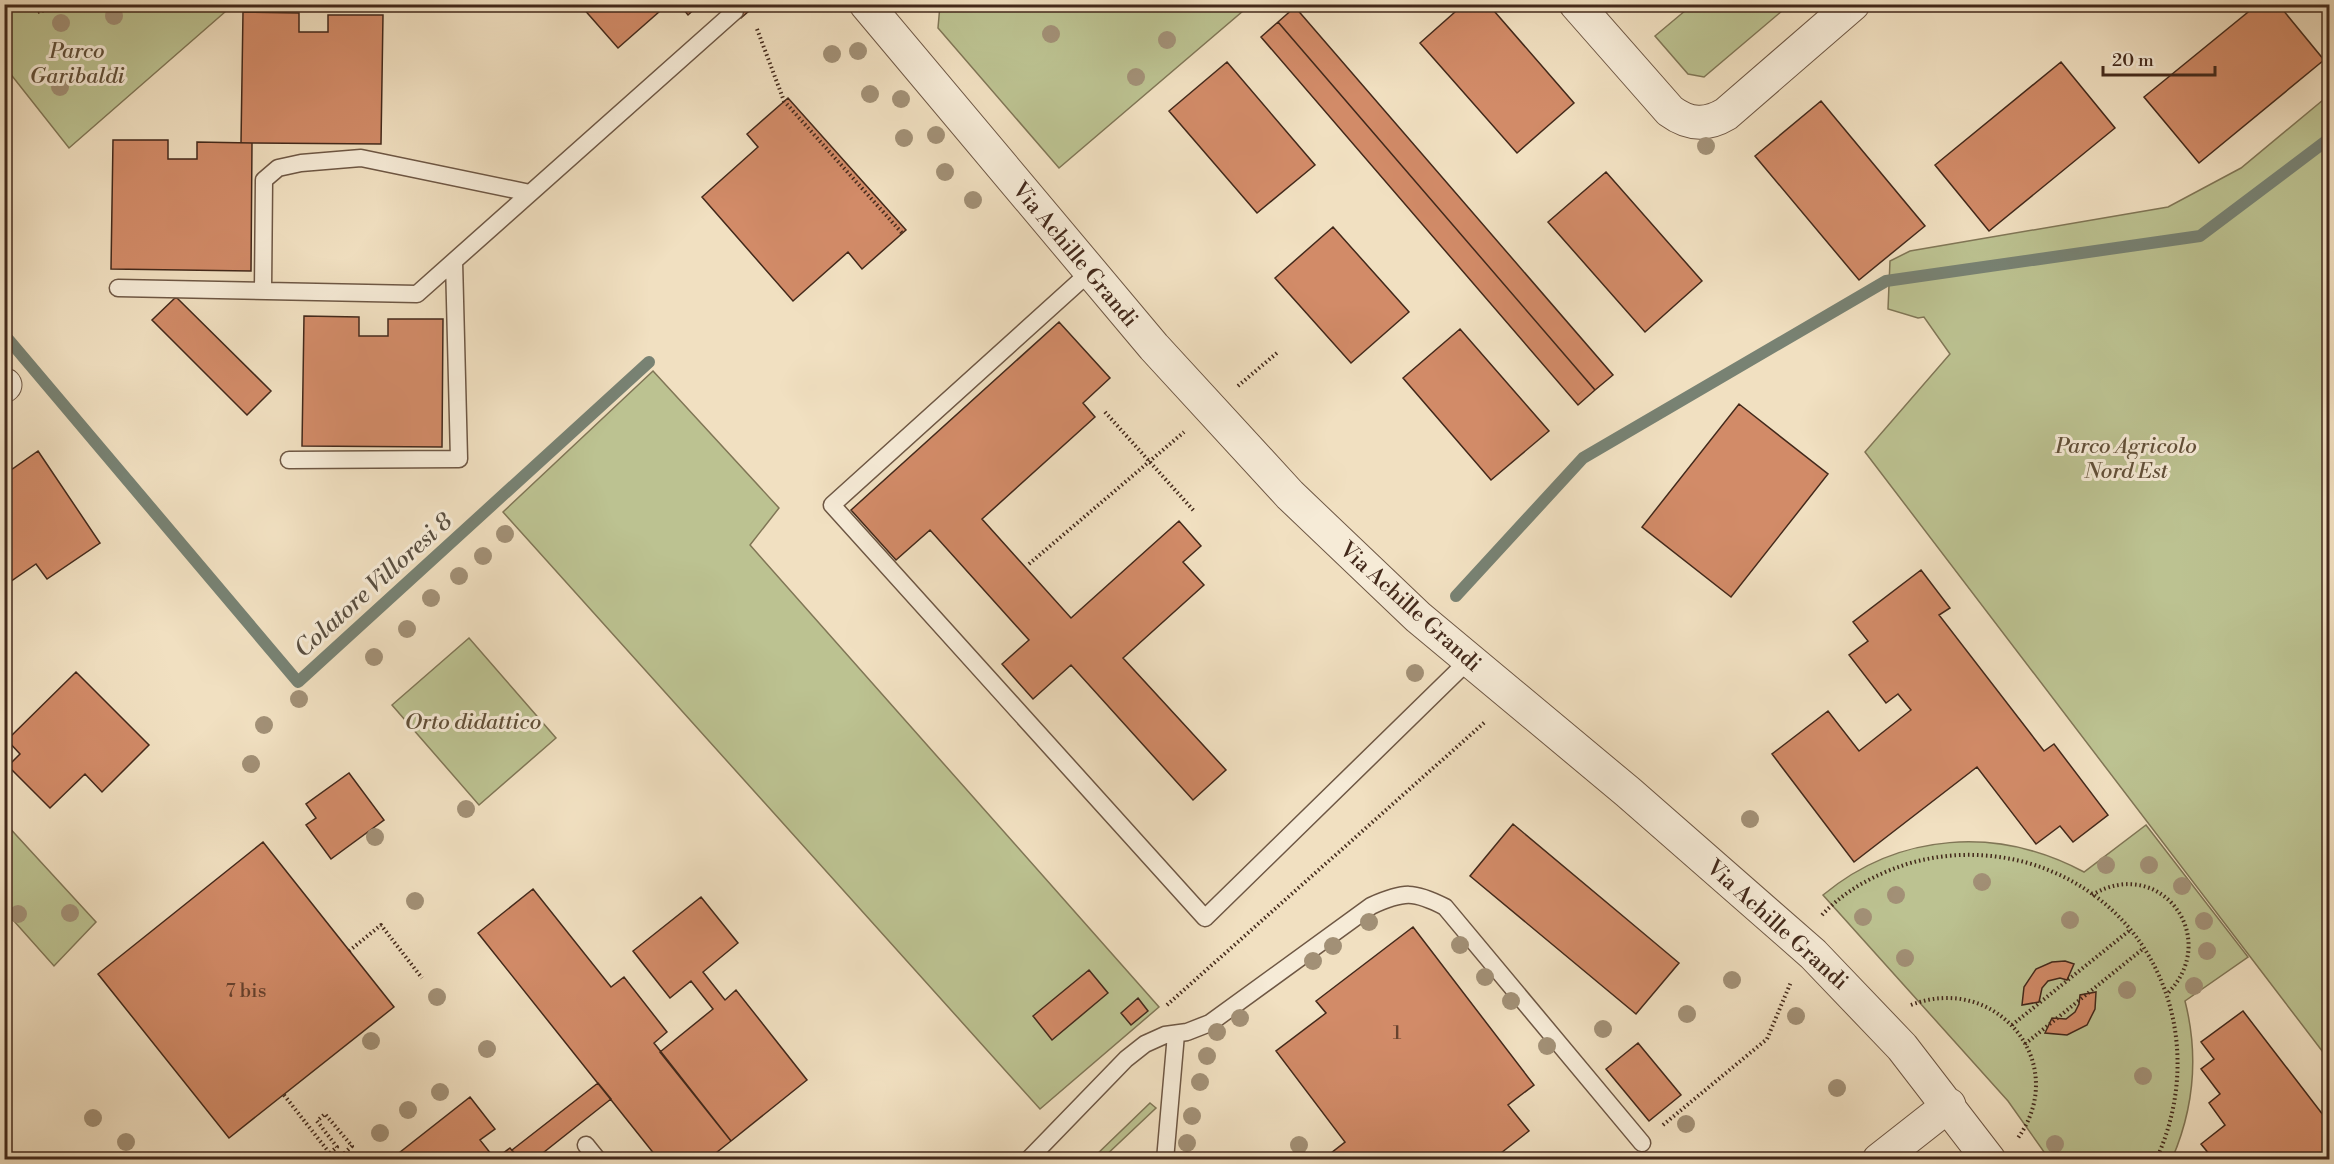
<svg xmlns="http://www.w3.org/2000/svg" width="2334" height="1164" font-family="'Libre Bodoni',serif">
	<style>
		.green { fill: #bcc291; stroke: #807656; stroke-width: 1.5 }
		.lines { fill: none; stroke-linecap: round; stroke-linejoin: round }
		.stream { stroke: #788273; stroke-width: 12 }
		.building { fill: #d28b68; stroke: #43291b; stroke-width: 1.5 }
		.service-casing { stroke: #6e5744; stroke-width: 19 }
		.minor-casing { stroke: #6e5744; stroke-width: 35 }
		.path { stroke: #43291b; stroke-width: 4; stroke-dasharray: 1.5 3; stroke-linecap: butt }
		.service { stroke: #f6ebd7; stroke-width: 16 }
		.minor { stroke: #f6ebd7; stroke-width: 33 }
		.tree { fill: #a29076 }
		.labels { text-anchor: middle; stroke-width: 6; stroke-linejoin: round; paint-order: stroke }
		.number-label { font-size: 20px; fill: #67422e }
		.park-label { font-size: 22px; font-style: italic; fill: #614f38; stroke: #f6ebd7 }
		.street-label { font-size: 22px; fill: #43291b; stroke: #f6ebd7 }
		.water-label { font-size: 24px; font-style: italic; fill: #594e40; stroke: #f6ebd7 }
	</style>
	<rect width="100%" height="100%" fill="#f1e0c1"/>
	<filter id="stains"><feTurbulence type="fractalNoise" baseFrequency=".00333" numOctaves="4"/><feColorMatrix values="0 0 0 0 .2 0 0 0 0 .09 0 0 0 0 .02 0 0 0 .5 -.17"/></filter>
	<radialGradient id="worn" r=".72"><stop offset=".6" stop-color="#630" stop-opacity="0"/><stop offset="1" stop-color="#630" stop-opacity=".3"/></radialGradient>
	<!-- green -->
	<path class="green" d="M5,4H233V5L69,148L5,67Z
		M940,5V4L1250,5L1059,168L938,28Z
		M1692,5V4L1789,5L1704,77L1688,74L1655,36Z
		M2329,95V1060L1865,452L1950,354L1924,317L1918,318L1888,309L1890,261L1910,251L2168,207L2241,168Z
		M653,371L779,508L750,545L1159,1007L1040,1109L503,512Z
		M469,638L556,738L479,805L392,705Z
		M5,823L96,922L54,966L5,911Z
		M2146,825L2248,957L2185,1001C2199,1056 2194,1108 2172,1159H2049L2008,1101L1823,895C1899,832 1998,826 2084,872Z
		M1150,1103L1156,1108L1102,1159H1092Z"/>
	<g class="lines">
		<!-- stream -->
		<path class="stream" d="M8,339L298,682L649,362
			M1456,596L1583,458L1886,281L2200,236L2330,138"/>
	</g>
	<!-- building -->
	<path class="building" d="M585,4H668L618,48L582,7Z
		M679,4H700L688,15Z
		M729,4H757L741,18Z
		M1464,4H1488L1574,103L1517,153L1420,43Z
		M2258,4H2278L2324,60L2199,163L2144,97Z
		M1295,7L1613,375L1595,390L1278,22Z
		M243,12L299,13V32H328V15H383L381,144L241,143Z
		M1278,22L1595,390L1578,405L1261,37Z
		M1227,62L1315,165L1257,213L1169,111Z
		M2061,62L2115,128L1989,231L1935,165Z
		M788,98L906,230L862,269L848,252L793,301L702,197L758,147L747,134Z
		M1821,101L1925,226L1859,280L1755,156Z
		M113,140H168V159H197V142L252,143L251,271L111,269Z
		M1606,172L1702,281L1645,332L1548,222Z
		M1333,227L1409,312L1351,363L1275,278Z
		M176,297L271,391L247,415L152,320Z
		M304,316L359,317V336H388V319H443L442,447L302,446Z
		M1059,322L1110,378L1083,403L1095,417L982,519L1071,618L1179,521L1201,546L1183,562L1204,585L1123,658L1226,770L1193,800L1071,665L1033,699L1002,664L1029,640L930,530L896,560L851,510Z
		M1460,329L1549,431L1491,480L1403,378Z
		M1739,404L1828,474L1731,597L1642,527Z
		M38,451L100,543L47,579L36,564L4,586V475Z
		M1921,570L1950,608L1939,615L2044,751L2054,744L2108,815L2073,842L2060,826L2036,844L1977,767L1854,862L1772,754L1828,711L1859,751L1911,710L1898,694L1886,703L1849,655L1868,641L1853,622Z
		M76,672L149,745L102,792L85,774L50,808L8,766L20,754L7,740Z
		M349,773L384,820L331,859L306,825L316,818L306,804Z
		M1513,824L1679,963L1636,1014L1470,876Z
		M263,842L394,1007L229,1138L98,974Z
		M533,889L611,987L624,977L667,1032L654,1043L731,1141L707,1160H659L478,933Z
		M701,897L738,943L703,972L725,1000L736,990L807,1080L731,1141L660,1052L713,1009L691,981L670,998L633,951Z
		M1413,927L1534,1085L1508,1105L1529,1131L1492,1160H1322L1345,1142L1276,1051L1326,1013L1316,1001Z
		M2065,961L2074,964L2067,980L2060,978L2048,981L2042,988L2039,1002L2022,1005L2024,987L2036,969L2052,962Z
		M1089,970L1108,993L1052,1040L1033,1016Z
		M2096,992L2095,1009L2087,1025L2067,1035L2045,1033L2052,1018L2066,1019L2075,1012L2079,1004L2080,995Z
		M1138,998L1148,1011L1131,1025L1121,1013Z
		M2243,1011L2330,1124V1160H2214L2201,1144L2225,1125L2209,1103L2220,1094L2201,1069L2214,1059L2201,1042Z
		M1638,1043L1681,1095L1649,1121L1606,1069Z
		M598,1083L611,1099L534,1160H520L512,1150Z
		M470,1097L495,1129L480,1140L495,1159L510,1148L520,1160H390Z"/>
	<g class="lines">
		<!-- service casing -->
		<g class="service-casing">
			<path id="service" d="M1091,271L832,505L1205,918L1469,660
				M118,288L417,294L735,11
				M263,291L264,180L278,168L301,163L361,158L530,193
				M289,460L459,459L454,261
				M586,1145L598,1160
				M1028,1160L1126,1059L1145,1044L1165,1035L1187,1032L1210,1023L1371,906C1404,891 1414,891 1445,907L1642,1143
				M1165,1160L1176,1034"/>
		</g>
		<!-- minor casing -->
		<g class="minor-casing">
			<path id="minor" d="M866,4L1154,347L1290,495L1418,617L1628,792L1813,954L1902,1047L1989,1160
				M1576,4L1670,111C1689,125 1706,126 1726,114L1853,4
				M4,386L5,385
				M1879,1160L1949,1105"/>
		</g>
		<!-- path -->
		<path class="path" d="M27,4L37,12L70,4
			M757,29L784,101L902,233
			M1238,386L1278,352
			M1105,412L1194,511
			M1029,564L1184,432
			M2092,895C2160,854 2223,938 2167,994
			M1822,915C1845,890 1876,874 1907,864C1947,852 1989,852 2028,863C2158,901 2211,1041 2156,1160
			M349,951L381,925L422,978
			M1167,1005L1486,721
			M1911,1005C1995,972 2072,1062 2018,1138
			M2012,1025L2130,930
			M2025,1044L2144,948
			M284,1095L335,1160
			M1663,1125L1767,1039L1791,982
			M330,1153L337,1147L317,1121L325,1114L352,1146L337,1160"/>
		<!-- service -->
		<use href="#service" class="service"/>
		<!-- minor -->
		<use href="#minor" class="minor"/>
	</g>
	<!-- trees -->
	<g class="tree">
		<circle cx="114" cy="16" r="9"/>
		<circle cx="61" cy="23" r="9"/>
		<circle cx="1051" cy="34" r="9"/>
		<circle cx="1167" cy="40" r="9"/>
		<circle cx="858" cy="51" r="9"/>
		<circle cx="832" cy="54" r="9"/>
		<circle cx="117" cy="73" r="9"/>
		<circle cx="1136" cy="77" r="9"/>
		<circle cx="60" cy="87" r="9"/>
		<circle cx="870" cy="94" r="9"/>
		<circle cx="901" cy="99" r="9"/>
		<circle cx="936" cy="135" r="9"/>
		<circle cx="904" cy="138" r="9"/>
		<circle cx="1706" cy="146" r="9"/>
		<circle cx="945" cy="172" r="9"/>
		<circle cx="973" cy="200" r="9"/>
		<circle cx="505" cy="534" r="9"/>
		<circle cx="483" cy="556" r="9"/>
		<circle cx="459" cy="576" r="9"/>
		<circle cx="431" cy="598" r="9"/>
		<circle cx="407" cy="629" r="9"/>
		<circle cx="374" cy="657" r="9"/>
		<circle cx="1415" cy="673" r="9"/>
		<circle cx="299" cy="699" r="9"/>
		<circle cx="264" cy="725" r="9"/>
		<circle cx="251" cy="764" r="9"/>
		<circle cx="466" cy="809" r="9"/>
		<circle cx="1750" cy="819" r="9"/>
		<circle cx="375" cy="837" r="9"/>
		<circle cx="2106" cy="865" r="9"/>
		<circle cx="2149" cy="865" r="9"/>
		<circle cx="1982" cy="882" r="9"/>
		<circle cx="2182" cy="886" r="9"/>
		<circle cx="1896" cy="895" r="9"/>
		<circle cx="415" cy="901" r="9"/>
		<circle cx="70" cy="913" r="9"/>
		<circle cx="18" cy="914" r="9"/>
		<circle cx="1863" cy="917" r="9"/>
		<circle cx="2070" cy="920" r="9"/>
		<circle cx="2204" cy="921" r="9"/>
		<circle cx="1369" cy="922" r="9"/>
		<circle cx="1460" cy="945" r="9"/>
		<circle cx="1333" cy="946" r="9"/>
		<circle cx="2207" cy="951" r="9"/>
		<circle cx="1905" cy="958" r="9"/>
		<circle cx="1313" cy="961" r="9"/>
		<circle cx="1485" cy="977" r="9"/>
		<circle cx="1732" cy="980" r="9"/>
		<circle cx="2194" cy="986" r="9"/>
		<circle cx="2127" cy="990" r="9"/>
		<circle cx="437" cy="997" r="9"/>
		<circle cx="1511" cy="1001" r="9"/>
		<circle cx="1687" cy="1014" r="9"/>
		<circle cx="1796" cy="1016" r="9"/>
		<circle cx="1240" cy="1018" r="9"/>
		<circle cx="1603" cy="1029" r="9"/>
		<circle cx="1217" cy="1032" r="9"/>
		<circle cx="371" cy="1041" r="9"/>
		<circle cx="1547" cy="1046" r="9"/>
		<circle cx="487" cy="1049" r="9"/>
		<circle cx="1207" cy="1056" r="9"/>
		<circle cx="2143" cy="1076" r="9"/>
		<circle cx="1200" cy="1082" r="9"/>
		<circle cx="1837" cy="1088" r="9"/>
		<circle cx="440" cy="1092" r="9"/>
		<circle cx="408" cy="1110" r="9"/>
		<circle cx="1192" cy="1116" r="9"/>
		<circle cx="93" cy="1118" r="9"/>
		<circle cx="1686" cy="1124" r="9"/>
		<circle cx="380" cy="1133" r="9"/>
		<circle cx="126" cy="1142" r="9"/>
		<circle cx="1187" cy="1143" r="9"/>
		<circle cx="2055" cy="1144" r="9"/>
		<circle cx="1299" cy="1145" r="9"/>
	</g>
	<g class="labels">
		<!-- number labels -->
		<g class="number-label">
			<text x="246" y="997">7 bis</text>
			<text x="1397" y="1039">1</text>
		</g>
		<!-- park labels -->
		<g class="park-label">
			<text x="77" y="58">Parco<tspan x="77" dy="25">Garibaldi</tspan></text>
			<text x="2126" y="453">Parco Agricolo<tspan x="2126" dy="25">Nord Est</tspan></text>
			<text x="473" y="729">Orto didattico</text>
		</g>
		<!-- street labels -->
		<g class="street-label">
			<text transform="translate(1076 254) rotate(50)" y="8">Via Achille Grandi</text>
			<text transform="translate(1411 606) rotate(42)" y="8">Via Achille Grandi</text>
			<text transform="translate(1778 924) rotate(42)" y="8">Via Achille Grandi</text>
		</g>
		<!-- water labels -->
		<g class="water-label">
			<text transform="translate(373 585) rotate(-42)" y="8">Colatore Villoresi 8</text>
		</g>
	</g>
	<!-- margin -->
	<rect width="2334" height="1164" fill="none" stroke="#f1e0c1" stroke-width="24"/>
	<rect x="6" y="6" width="2322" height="1152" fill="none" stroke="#43291b" stroke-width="3"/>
	<rect x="12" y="12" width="2310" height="1140" fill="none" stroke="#43291b" stroke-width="1.5"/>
	<!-- scale -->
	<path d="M2103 66v9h112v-9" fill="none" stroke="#43291b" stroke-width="3"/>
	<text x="2112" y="66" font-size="18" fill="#43291b" stroke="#f6ebd7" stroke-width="4.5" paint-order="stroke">20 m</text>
	<rect width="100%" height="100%" filter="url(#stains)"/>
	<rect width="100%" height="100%" fill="url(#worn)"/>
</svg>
